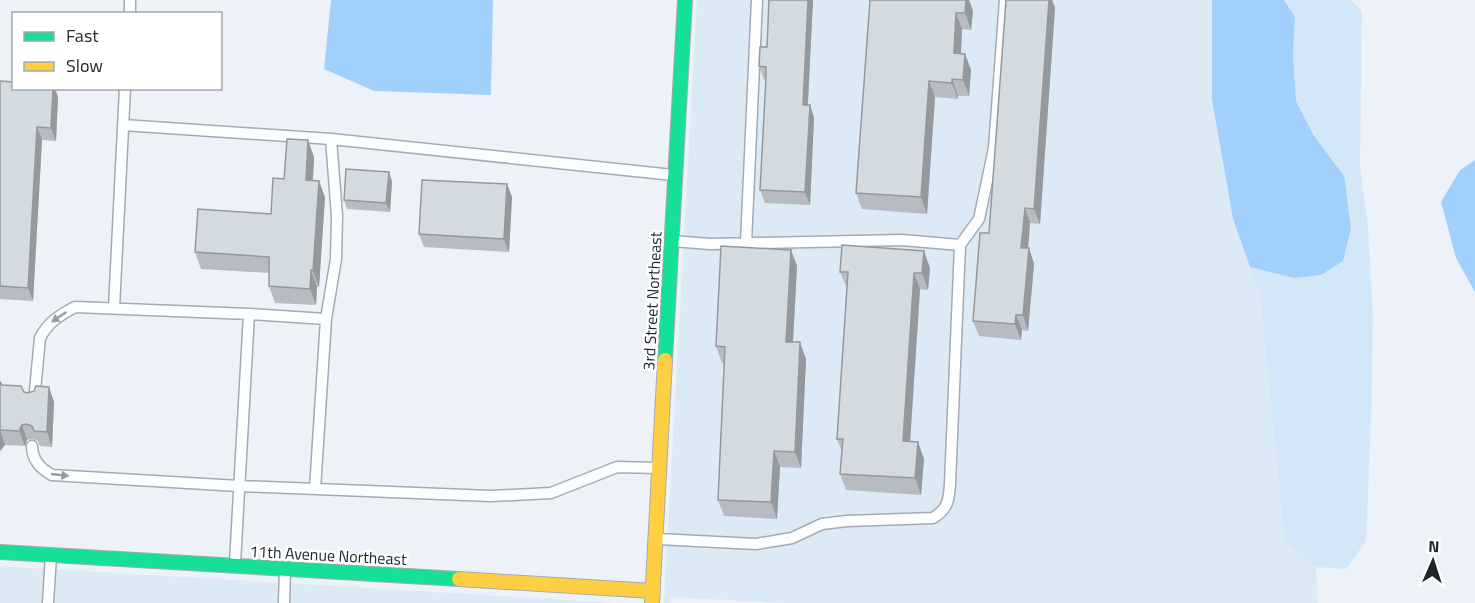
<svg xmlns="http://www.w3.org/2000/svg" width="1475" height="603" font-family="'Titillium Web',sans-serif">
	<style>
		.built { fill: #dceaf6 }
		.green { fill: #d4e7f9 }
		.water { fill: #a2d0fd }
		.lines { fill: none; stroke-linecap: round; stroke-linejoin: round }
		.lane-casing { stroke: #a6abb1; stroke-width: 13 }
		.fast-casing { stroke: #a6abb1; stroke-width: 16 }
		.slow-casing { stroke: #a6abb1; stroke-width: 16 }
		.lane { stroke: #fcfdfe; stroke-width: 10 }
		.fast { stroke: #16e098; stroke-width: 14 }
		.slow { stroke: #ffcf43; stroke-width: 14 }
		.wall { fill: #b6bcc1 }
		.shaded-wall { fill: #94999d }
		.building { fill: #d4dbe0; stroke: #94999d; stroke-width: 1.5 }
		.oneway { fill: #989c9f }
		.labels { text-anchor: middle; stroke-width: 5; stroke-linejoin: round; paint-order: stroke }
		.street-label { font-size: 16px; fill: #1e252b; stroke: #fff }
	</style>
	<rect width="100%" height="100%" fill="#ecf2f7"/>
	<!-- built -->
	<path class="built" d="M697,0H1212V100L1233,219L1260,294L1284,540L1316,567L1318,603H781L671,597L670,603H664Z
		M0,566L617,603H0Z"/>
	<!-- green -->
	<path class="green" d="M1284,0H1351L1362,11L1360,166L1368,227L1373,318L1371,419L1366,541L1346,569L1316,567L1284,540L1260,294L1250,267L1293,278L1344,177L1314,136L1296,101L1293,56L1295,17Z"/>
	<!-- water -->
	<path class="water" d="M331,0H493L491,95L374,91L324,69Z
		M1212,0H1284L1295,17L1293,56L1296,101L1314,136L1344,176L1351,228L1343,261L1321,275L1293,278L1250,267L1233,219L1212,100Z
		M1475,160V292L1456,258L1441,202L1460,170Z"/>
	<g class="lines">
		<!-- lane casing -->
		<g class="lane-casing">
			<path id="lane" d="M130,14V0
				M123,125L331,139L673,175
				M672,241L710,244L902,240L960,245
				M746,243L757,0
				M114,308L125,88
				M249,314L326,319
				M34,401L40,338C48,322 60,315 75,307L249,314L235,563
				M32,446C32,460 41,469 52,475L239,486L491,496L551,493L617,467L657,468
				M315,489L326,319L336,259L337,216L331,139
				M658,539L756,544L792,538L822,524L847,521L933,518C948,509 949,500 950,484L960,245L979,219L994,148L1005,0
				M48,603L51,555
				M284,603L285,570"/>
		</g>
		<!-- fast casing -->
		<g class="fast-casing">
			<path id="fast" d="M665,360L685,0
				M0,552L459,579"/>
		</g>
		<!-- slow casing -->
		<g class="slow-casing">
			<path id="slow" d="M459,579L653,591
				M652,603L665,360"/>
		</g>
		<!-- lane -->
		<use href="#lane" class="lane"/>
		<!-- fast -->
		<use href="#fast" class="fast"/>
		<!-- slow -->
		<use href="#slow" class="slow"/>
	</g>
	<!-- wall -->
	<path class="wall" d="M769,0H813L808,105H810L814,118L810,205L765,203L760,190L766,80H764L759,66L767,47Z
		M870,0H969L973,11L971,30L962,29L961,54H965L971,70L969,96H958V99L935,97L927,214L862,209L856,193Z
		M1006,0H1052L1055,8L1040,224L1030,223L1028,248L1034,264L1028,331L1022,330L1021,340L979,336L973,321L989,233Z
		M0,81L58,97L56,141L42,140L33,301L0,299Z
		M314,157L313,180L325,197L319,287H317L316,305L275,303L269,286V273L201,269L195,252L271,214Z
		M392,181L390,212L347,209L344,200Z
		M507,184L512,197L509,252L424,247L419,234Z
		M791,250L797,266L793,342L806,359L801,468L780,467L777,519L724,516L718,500L724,363H722L716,346Z
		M930,268L928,290L920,289L910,442L924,459L921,495L846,490L840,474L842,452L837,439L847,288L840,272Z
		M0,382L2,385L54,402L52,447L40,446L38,441L32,439L27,440L25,446L5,445L0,451Z"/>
	<!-- shaded-wall -->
	<path class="shaded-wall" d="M808,0H813L807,118L803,105Z
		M966,0H969L973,11L971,30L965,13Z
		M1049,0H1052L1055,8L1040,224L1034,209Z
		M956,13L962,29L960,70L954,53Z
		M965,54L971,70L969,96L963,80Z
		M952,79L958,96V99L952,83Z
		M929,81L935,97L927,214L921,197Z
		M53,88H55L58,97L56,141L51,128Z
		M810,105L814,118L810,205L805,192Z
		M37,127L42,140L33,301L28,288Z
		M308,140L314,157L312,196L306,180Z
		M389,172L392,181L390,212L386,203Z
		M319,181L325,197L319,287L313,271Z
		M507,184L512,197L509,252L504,239Z
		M1025,208L1030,223L1027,263L1021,248Z
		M1029,248L1034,264L1028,331L1023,315Z
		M791,250L797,266L792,358L786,342Z
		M924,251L930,268L928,290L922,273Z
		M311,270L317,287L316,305L310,289Z
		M914,273L920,289L909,458L903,441Z
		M1016,315L1022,330L1021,340L1015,324Z
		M800,342L806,359L801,468L795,452Z
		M49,387L54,402L52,447L47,432Z
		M22,425L27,440L25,446L19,431Z
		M0,430L5,445L0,451Z
		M918,442L924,459L921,495L915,478Z
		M774,451L780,467L777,519L771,502Z"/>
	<!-- building -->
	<path class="building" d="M769,0H808L803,105H810L805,192L760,190L766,78V67L759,66L760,47H767Z
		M870,0H966L965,13H956L954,53L965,54L963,80L952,79V83L929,81L921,197L856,193Z
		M1006,0H1049L1034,209L1025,208L1021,248H1029L1023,315H1016L1015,324L973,321L980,233H989Z
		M0,81L14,82V88H53L51,128L37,127L28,288L0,286Z
		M287,139L308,140L306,180L319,181L313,271L311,270L310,289L269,286V257L195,252L198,209L271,214L273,178L284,179Z
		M346,169L389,172L386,203L344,200Z
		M422,180L507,184L504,239L419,234Z
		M842,245L924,251L922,273H914L903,441L918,442L915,478L840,474L843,439H837L848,272H840Z
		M721,246L791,250L786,342H800L795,452L774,451L771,502L718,500L725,347L716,346Z
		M0,382L2,385L21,386L24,392L28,393L34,391L36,386L49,387L47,432L34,431L32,426L27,424L22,425L19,431L0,430Z"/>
	<!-- one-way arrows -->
	<defs><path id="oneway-solid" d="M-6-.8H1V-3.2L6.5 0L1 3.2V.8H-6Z" transform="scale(1.5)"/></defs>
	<g class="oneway">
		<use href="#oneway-solid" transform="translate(59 317) rotate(146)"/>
		<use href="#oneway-solid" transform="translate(60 475) rotate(6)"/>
	</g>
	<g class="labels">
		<!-- street labels -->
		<g class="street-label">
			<text transform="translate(652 301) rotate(-87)" y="6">3rd Street Northeast</text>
			<text transform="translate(328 555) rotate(3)" y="6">11th Avenue Northeast</text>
		</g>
	</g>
	<!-- legend -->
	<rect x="12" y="12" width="210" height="78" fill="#ffffff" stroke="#a5a8aa" stroke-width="1.5"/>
	<rect x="24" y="32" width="30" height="9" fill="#16e098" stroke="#a5a8aa" stroke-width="1.5"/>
	<text x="66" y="42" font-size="18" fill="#1e252b">Fast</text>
	<rect x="24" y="62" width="30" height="9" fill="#ffcf43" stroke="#a5a8aa" stroke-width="1.5"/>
	<text x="66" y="72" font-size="18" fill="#1e252b">Slow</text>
	<!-- north arrow -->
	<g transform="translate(1433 561) rotate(3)" stroke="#ffffff" stroke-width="4.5" paint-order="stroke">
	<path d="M0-4.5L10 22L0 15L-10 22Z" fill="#1e252b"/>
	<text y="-9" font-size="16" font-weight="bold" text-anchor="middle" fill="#1e252b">N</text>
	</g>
</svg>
